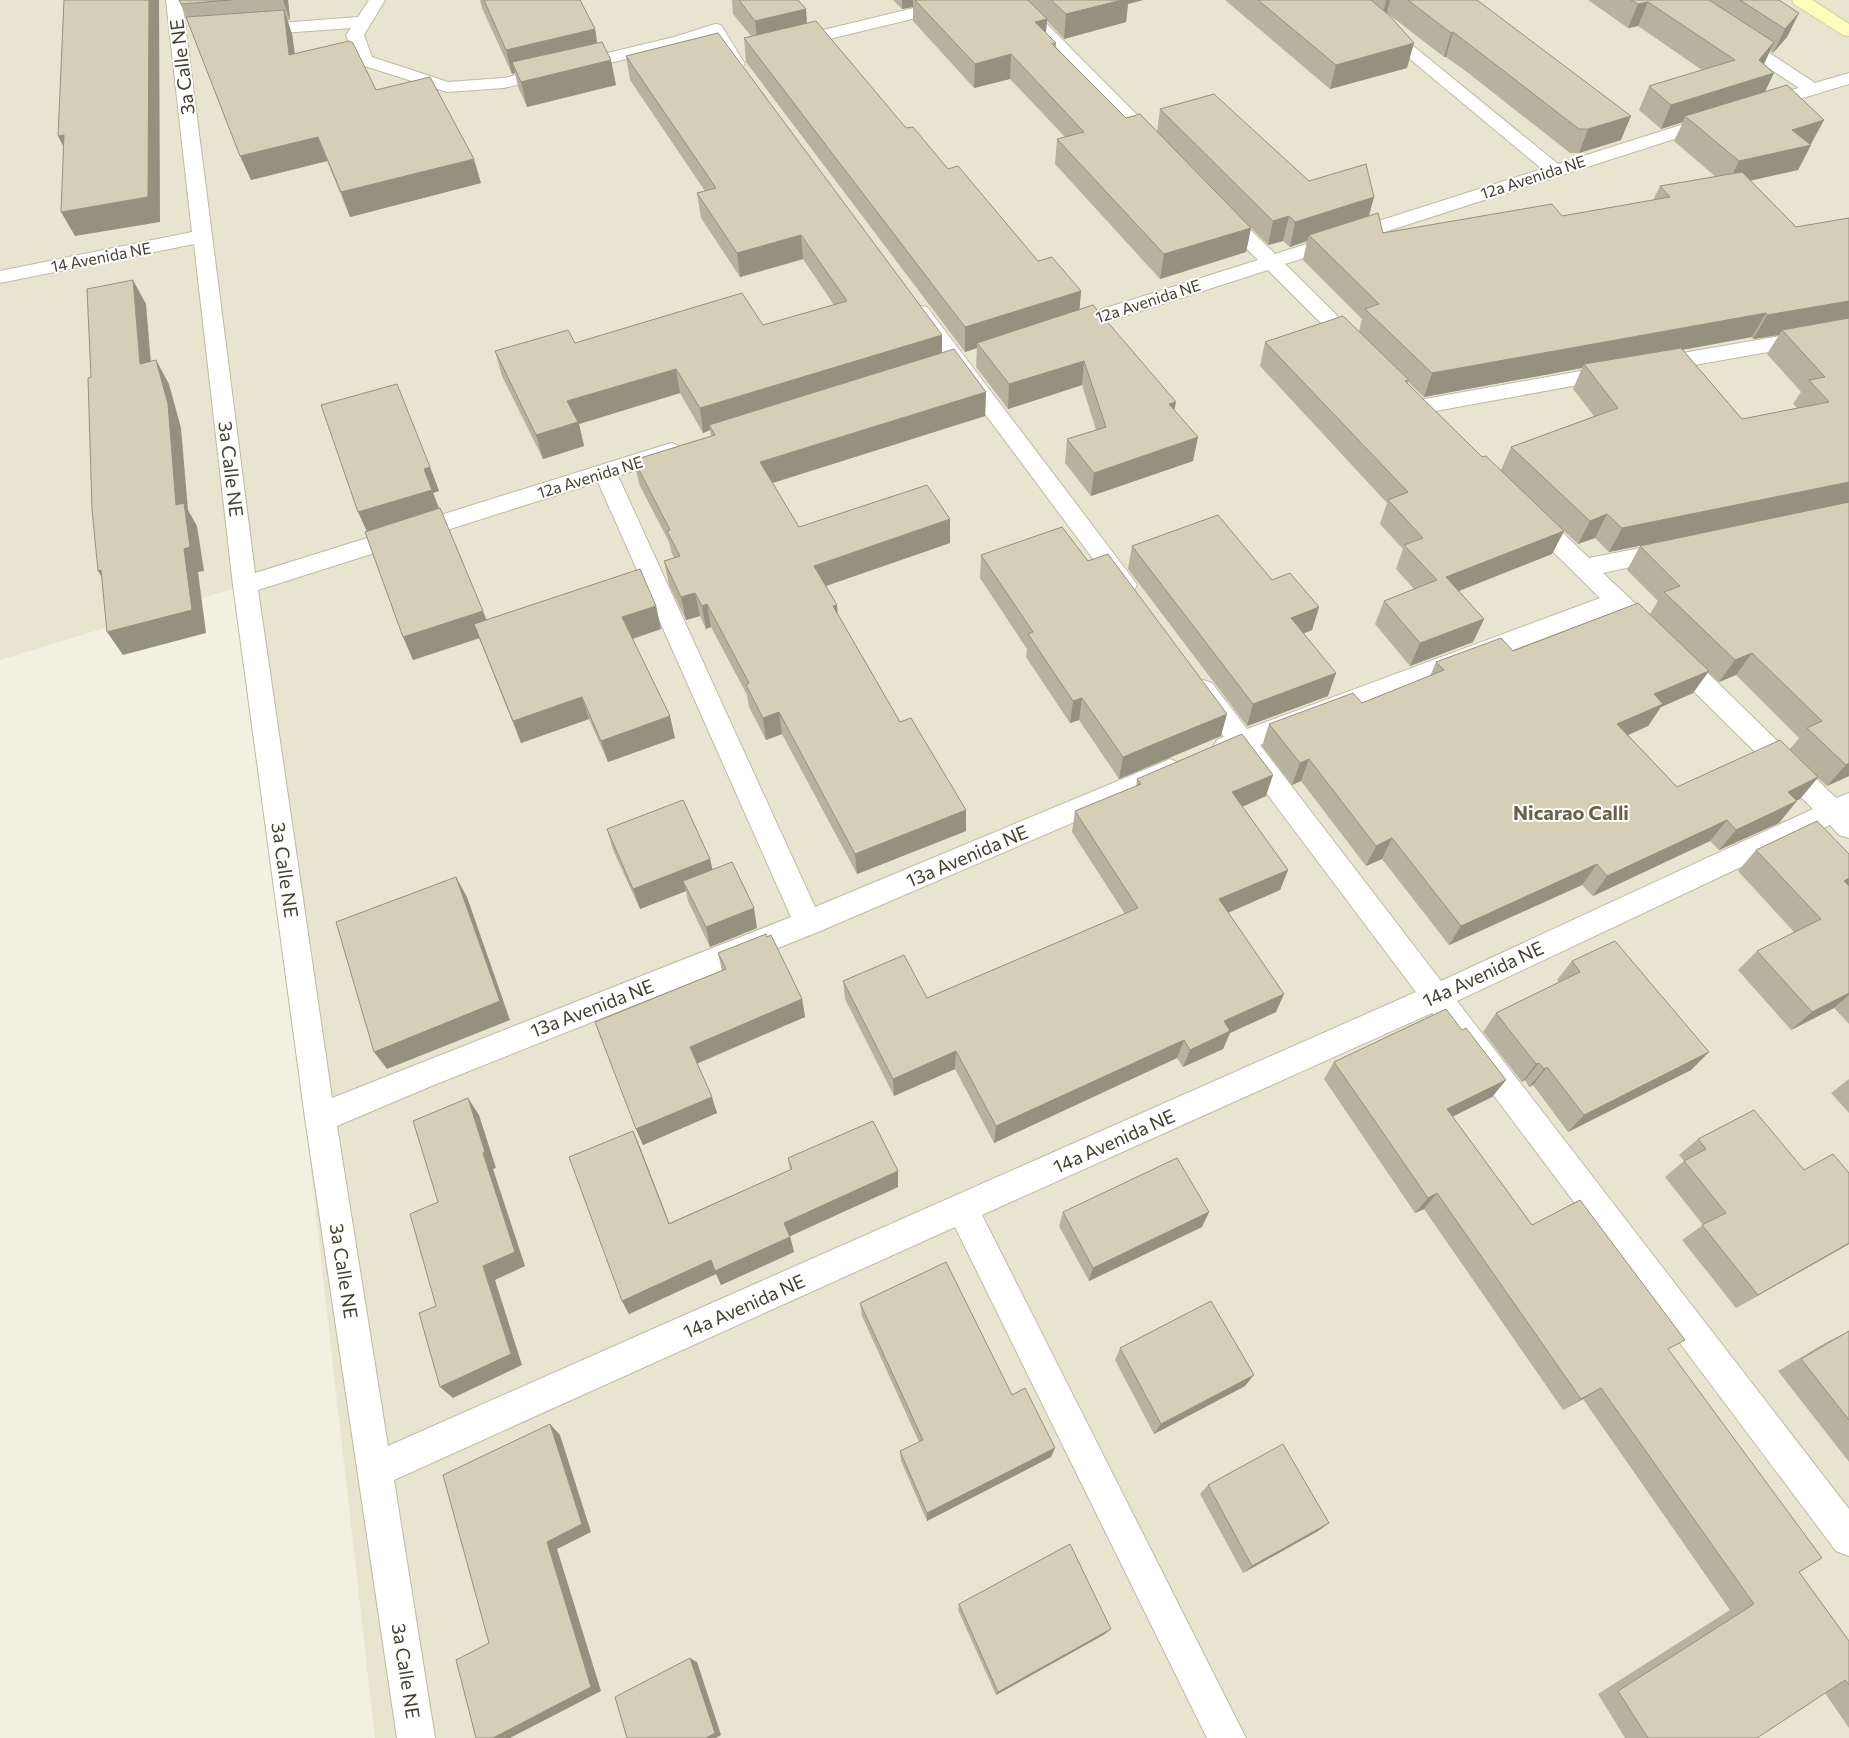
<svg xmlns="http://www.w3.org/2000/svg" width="1849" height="1738" font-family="Commissioner,sans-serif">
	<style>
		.residential { fill: #e7e4cf }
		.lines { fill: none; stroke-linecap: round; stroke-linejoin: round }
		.street-casing { stroke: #bebba4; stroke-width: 2 }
		.secondary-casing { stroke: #d6d38c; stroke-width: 2 }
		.street { fill: #fff; fill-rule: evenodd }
		.secondary { fill: #fffdbe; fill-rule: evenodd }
		.wall { fill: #b6b29d; fill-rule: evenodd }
		.shaded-wall { fill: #94917f }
		.building { fill: #d4cfb6; stroke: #94917f }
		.labels { text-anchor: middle; stroke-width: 4; stroke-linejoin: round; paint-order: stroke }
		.far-street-label { font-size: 16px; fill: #444132; stroke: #fff }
		.street-label { font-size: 19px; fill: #444132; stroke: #fff }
		.neighbourhood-label { font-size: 20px; font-weight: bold; fill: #676248; stroke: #fff }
	</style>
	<rect width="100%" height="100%" fill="#f2f1e1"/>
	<!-- residential -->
	<path class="residential" d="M0,0H1849V1738H375L245,585L0,660Z"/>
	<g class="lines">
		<!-- street casing -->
		<g class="street-casing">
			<path id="street" d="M166,0H182L255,573L671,443L679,446L682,451L679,456L618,476L815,907L1161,763L1170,759L1179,763L1183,770L1179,777L818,932L429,1087L337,1126L388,1446L1416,992L1237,754L1226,757L1217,754L1213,747L1217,740L1224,737L1190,690L1194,683L1203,680L1212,683L1247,729L1600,598L1524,523L1520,517L1524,511L1532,509L1540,511L1589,558L1671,542L1679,544L1683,550L1679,556L1671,558L1603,573L1639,607L1642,613L1639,619C1627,623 1622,620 1614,612L1260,745L1441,981L1813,809L1666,664L1663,657L1666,650L1675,648L1684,650L1836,798L1849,793V838L1839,835L1830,825L1457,1001L1849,1509V1556L1836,1551L1432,1013L982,1215L1246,1738H1207L955,1227L394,1480L435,1738H397L305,1118L233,585L194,244L0,283V271L192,232ZM598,482L791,917L332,1098L258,590Z
				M369,0H385L364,35L372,57L448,82L504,78L674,37L715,24L721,25L745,64L742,68L736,69L730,68L711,36L685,45L504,88L447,92L358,64L346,35L351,28L253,35L247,34L244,30L247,26L253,25L358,17Z
				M947,0H976L974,4L792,48L786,47L783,43L786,39Z
				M1006,0H1023L1162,140L1164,144L1162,148L1155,150L1148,148Z
				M1339,0H1357L1558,164L1709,116L1715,115L1721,116L1724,120L1721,124L1285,264L1363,341L1367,346L1363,351L1356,353L1349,351L1268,270L1075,332L1068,334L1061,332L1058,327L1061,322L1258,260L1216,218L1213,214L1216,210L1223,208L1230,210L1275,254L1542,169Z
				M1670,0H1689L1815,83L1849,73V84L1766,109L1760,110L1754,109L1751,105L1754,101L1799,88L1672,4Z
				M920,306L927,307L1133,579L1137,585L1133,591L1125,594L1117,591L913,317L910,312L913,307Z
				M1849,324V338L1654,372L1646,370L1643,365L1646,360L1654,358Z
				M1614,365L1622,367L1625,372L1622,377L1419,414L1411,412L1408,407L1411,402L1419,400Z"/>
		</g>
		<!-- secondary casing -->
		<g class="secondary-casing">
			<path id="secondary" d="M1792,0H1812L1849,24V36L1843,35L1794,4Z"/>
		</g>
		<!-- street -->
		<use href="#street" class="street"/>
		<!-- secondary -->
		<use href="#secondary" class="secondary"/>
	</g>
	<!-- wall -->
	<path class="wall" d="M179,0H288L290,20H287L292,34L295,53L376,90L481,183L350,217L327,161L251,180Z
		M480,0H580L595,29L597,42L616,85L527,107L518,87L515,73L512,74L482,8Z
		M732,0H798L806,9L807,23L906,128L948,169L1038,261L1081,291L1079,310L1174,409L1193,461L1091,496L1065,463L1067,439L1096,430L1082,385L1008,409L976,367L977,348L965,352L746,62L744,38L751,36L733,14Z
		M893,0H1143L1128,4L1126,22L1064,39L1047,21L1046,33L1056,43V47L1126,118L1157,132L1160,109L1309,181L1374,197L1369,216L1383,233L1562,216L1653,200L1660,186L1716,177L1674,141L1683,122L1661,129L1639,110L1649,86L1702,70L1638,26L1628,28L1588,0H1779L1799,13L1787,37L1773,53L1770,51L1764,64L1765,92L1811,144L1810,145H1811L1798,170L1750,180L1796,227L1849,218V776L1827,786L1818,778L1800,799L1796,800L1779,823L1719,850L1710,841L1593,896L1582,885L1449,945L1382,859L1366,866L1301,781L1292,785L1262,746L1269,724L1362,703L1430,676L1436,662L1513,651L1650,614L1658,601L1627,570L1640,546L1737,526L1609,552L1595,538L1578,544L1564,531L1552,554L1459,591L1484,619L1473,642L1410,666L1375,624L1384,601L1414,589L1396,569L1403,549L1380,524L1387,503L1260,366L1265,342L1359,332L1362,319L1303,260L1307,241L1290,247L1283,241L1268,245L1251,228L1246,252L1160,279L1055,164L1057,139L1065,137L1010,79L974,88L913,21V7L902,9ZM1779,335L1767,354L1801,392L1793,404L1797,408L1742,419L1683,350L1752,337L1753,339ZM1582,368L1573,389L1594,416L1511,447L1501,470L1482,457L1408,384V382L1424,397ZM1708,672L1719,682L1736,675L1799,738L1790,749L1677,787L1628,735L1648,726L1661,707L1693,693Z
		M1225,0H1477L1621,140L1579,153H1570L1467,72L1446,57H1444L1387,13L1407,68L1330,89Z
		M626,56L942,353L986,392L985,416L772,483L799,527L950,543L826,586L838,615L900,722L966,810V831L857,874L782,734L766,740L749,707L747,695L711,627L706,629L700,616L686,620L669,585L664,561L674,558L672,554L669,542L639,484L634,460L711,436L710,430L703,433L680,393L579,424L584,446L543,459L502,376L495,351L763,325L834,305L803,259L740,277L701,218L697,193L705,191L630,80Z
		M430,467L439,491L433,493L486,620L656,606L661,629L633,639L675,738L608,762L589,719L521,743L479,638L413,660L367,531Z
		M1132,546L1272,580L1319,607L1312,630L1303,634L1328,696L1247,726L1128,569Z
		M981,555L1221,736L1119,779L1079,720L1070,723L1026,657L1027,649L980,578Z
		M1137,779L1266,796L1242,807L1288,870L1280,890L1228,913L1276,1012L1230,1033L1223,1049L1183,1067L1177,1058L994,1143L955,1069L894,1096L845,999L843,981L927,998L1125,914L1072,832L1075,811L1136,787Z
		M607,829L713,869L757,928L710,947L688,901L686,891L640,909L613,850Z
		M1756,850L1849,854V1024L1834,1008L1791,1030L1738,970L1757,951L1794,932L1738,871Z
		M718,953L802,999L805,1017L697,1064L717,1113L643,1145L636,1129L722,971Z
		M1572,961L1709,1052L1691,1070L1568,1132L1533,1085L1529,1087L1525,1080L1522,1082L1483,1032L1496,1013L1559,982L1557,980Z
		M1462,1030L1506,1080L1492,1097L1452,1116L1532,1225L1668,1350L1799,1572L1849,1641V1728L1825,1693L1757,1738H1625L1598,1694L1730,1610L1583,1399L1563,1410L1424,1209L1415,1213L1324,1079L1334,1062Z
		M1849,1079V1113L1831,1093Z
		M633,1131L669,1223L790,1170L788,1158L898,1171V1187L790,1236L794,1252L721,1285L716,1274L629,1314L622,1301Z
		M1698,1139L1804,1170L1849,1173V1244L1736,1308L1682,1240L1703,1225L1665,1177L1684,1161L1679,1155Z
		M1063,1212L1202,1227L1089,1281L1059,1226Z
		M860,1303L1012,1395L1051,1457L927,1521L901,1461L900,1451L919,1442L862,1316Z
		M1849,1331V1462L1778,1371L1825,1343Z
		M1120,1348L1245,1386L1154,1434L1115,1360Z
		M1208,1485L1329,1523L1318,1531L1243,1573L1200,1494Z
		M959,1604L1105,1634L996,1695L958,1610Z"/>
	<!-- shaded-wall -->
	<path class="shaded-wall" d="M149,0H159L160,222L75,236L61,212Z
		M283,0H288L290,20Z
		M902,0H913V7L902,9Z
		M1112,0H1143L1128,4L1126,22L1064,39L1066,14Z
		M1386,0H1390L1387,13L1382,18Z
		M1648,2L1638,26L1628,28L1638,4Z
		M806,9L807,33L758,45L755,21Z
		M284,10L292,34L298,79L289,55Z
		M1799,13L1787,37L1773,53L1785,29Z
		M1047,19L1045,43L1035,22Z
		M595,29L599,53L512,62L515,73L512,74L506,50Z
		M1453,32L1446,57H1444L1451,33Z
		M1774,42L1763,66L1774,73L1762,98L1685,116L1683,122L1661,129L1671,105L1759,60Z
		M1414,43L1407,68L1330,89L1336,65Z
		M1011,54L1010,79L974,88L975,64Z
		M611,60L616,85L527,107L521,82Z
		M1631,116L1621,140L1579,153L1588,129Z
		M1824,120L1811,144L1803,147L1811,145L1798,170L1727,186L1739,161L1792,130Z
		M64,135L71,161L58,136Z
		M318,137L327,161L251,180L240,156Z
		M474,159L481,183L350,217L341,192Z
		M1374,197L1367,222L1309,235L1307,241L1290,247L1295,222Z
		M1289,216L1283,241L1268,245L1273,221Z
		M1251,228L1246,252L1160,279L1164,254Z
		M801,235L803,259L740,277L737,253Z
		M133,280L146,304L153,388L140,364Z
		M1081,291L1079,315L977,343V348L965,352V327Z
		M1849,301V323L1782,330L1779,335L1753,339L1767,315Z
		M1766,313L1752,337L1586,367L1584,364L1582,368L1424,397L1432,373Z
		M942,335V359L709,425L710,430L703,433L700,408Z
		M156,360L169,384L181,428L188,510L197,526L204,571L198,572L206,633L123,655L107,632L184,549L176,505Z
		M1084,361L1082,385L1008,409L1009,384Z
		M676,369L680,393L579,424L584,446L543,459L536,435L567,401Z
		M986,392L985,416L763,486L760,462Z
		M1176,402L1171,426L1169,404Z
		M1198,437L1193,461L1091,496L1094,473Z
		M430,467L439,491L433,493L441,514L369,536L358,512L424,469Z
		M1849,482V503L1609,552L1622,528Z
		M1607,514L1595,538L1578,544L1590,521Z
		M950,519V543L817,589L814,566Z
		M1564,531L1552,554L1436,600L1446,577Z
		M101,570L113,594L98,571Z
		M695,593L700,616L686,620L681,597Z
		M707,604L711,627L706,629L702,606Z
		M837,605L839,628L833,606Z
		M656,606L661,629L628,640L622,617Z
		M1319,607L1312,630L1283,641L1291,618Z
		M483,611L492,634L413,660L403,637Z
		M1484,619L1473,642L1410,666L1420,643Z
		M1752,653L1736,675L1719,682L1735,660Z
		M1709,671L1693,693L1661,707L1648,726L1603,746L1617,724L1654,694Z
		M1336,673L1328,696L1247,726L1253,704Z
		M582,697L589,719L521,743L513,721Z
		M1082,698L1079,720L1070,723L1073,701Z
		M779,712L782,734L766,740L763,718Z
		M1227,714L1221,736L1119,779L1123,757Z
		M670,716L675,738L608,762L601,741Z
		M1309,759L1301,781L1292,785L1300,763Z
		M1849,763V776L1827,786L1846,765Z
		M1273,775L1266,796L1226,814L1232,792Z
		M1818,777L1800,799L1770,813L1788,792Z
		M1797,801L1779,823L1719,850L1736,830Z
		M966,810V831L857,874L855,854Z
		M1727,820L1710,841L1593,896L1607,876Z
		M1392,838L1382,859L1366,866L1376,846Z
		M710,859L715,880L683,881L686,891L640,909L633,889Z
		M1597,864L1582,885L1449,945L1461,926Z
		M1288,870L1280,890L1213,919L1219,899Z
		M456,877L467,897L510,1020L387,1069L374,1052Z
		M1849,878V886L1844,881Z
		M754,908L757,928L710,947L706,927Z
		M1849,993V995L1834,1008L1791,1030L1812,1012Z
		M1284,994L1276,1012L1230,1033L1223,1049L1183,1067L1190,1050L1224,1021Z
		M802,999L805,1017L695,1064L690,1047Z
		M1184,1040L1177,1058L994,1143L996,1126Z
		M956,1051L955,1069L894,1096L893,1079Z
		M1709,1052L1691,1070L1568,1132L1584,1115Z
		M1539,1063L1525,1080L1522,1082L1536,1064Z
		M1547,1067L1533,1085L1529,1087L1544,1069Z
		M1506,1080L1492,1097L1434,1126L1447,1109Z
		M712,1097L717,1113L643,1145L636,1129Z
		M468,1098L479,1115L496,1168L493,1169L525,1266L495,1280L522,1365L453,1398L440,1387L483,1266V1153Z
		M633,1131L640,1147L675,1238L669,1224Z
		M898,1171V1187L788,1237L784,1223Z
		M1437,1193L1424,1209L1415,1213L1428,1198Z
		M1209,1212L1202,1227L1089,1281L1093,1268Z
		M790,1237L794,1252L721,1285L715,1271Z
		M1849,1243V1244L1736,1308L1758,1295Z
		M711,1260L716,1274L629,1314L622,1301Z
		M1254,1375L1245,1386L1154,1434L1161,1424Z
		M1601,1388L1583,1399L1563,1410L1581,1399Z
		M550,1424L560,1435L591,1532L557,1549L601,1691L510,1738H493L547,1542Z
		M1055,1448L1051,1457L927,1521V1513Z
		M1329,1523L1318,1531L1243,1573L1252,1566Z
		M1111,1629L1105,1634L996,1695L998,1692Z
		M690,1658L697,1662L721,1735L716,1738H706Z"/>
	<!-- building -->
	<path class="building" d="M64,0H149L148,197L61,212L64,135L58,136Z
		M179,0H231L181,4Z
		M484,0H580L595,29L506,50Z
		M739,0H798L806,9L755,21Z
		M915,0H1028L1047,19L1035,22L1056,43L1052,44L1126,118L1140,114L1251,228L1164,254L1057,139L1084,132L1011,54L975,64Z
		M1051,0H1122L1066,14Z
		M1258,0H1371L1389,15L1414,43L1336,65Z
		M1408,0H1477L1631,116L1588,129H1579L1474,48L1453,32L1451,33Z
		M1631,0H1709L1774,42L1759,60L1774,73L1671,105L1649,86L1735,60L1648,2L1638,4Z
		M1740,0H1779L1799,13L1785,29Z
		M284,10L289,55L349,41L353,43L376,90L430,77L474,159L341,192L318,137L240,156L186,17Z
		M816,21L906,128L913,127L948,169L958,166L1038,261L1052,257L1081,291L965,327L744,38Z
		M718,33L942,335L700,408L676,369L567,401L578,422L536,435L495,351L568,330L575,343L742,293L763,325L847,301L801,235L737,253L697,193L716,188L626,56Z
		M602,42L611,60L521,82L512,62Z
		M1787,85L1824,120L1792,130L1811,145L1739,161L1685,116Z
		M1214,94L1309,181L1366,164L1374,197L1295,222L1289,216L1273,221L1160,109Z
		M1742,172L1796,227L1849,218V301L1767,315L1766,313L1432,373L1365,309L1379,304L1309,235L1378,213L1383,233L1552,204L1562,216L1670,197L1660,186Z
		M133,280L140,364L156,360L168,404L176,505L184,503L190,547L184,549L192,610L107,632L101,570L98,571L92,509L88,378L91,377L87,289Z
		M1093,305L1176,402L1169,404L1198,437L1094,473L1067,439L1106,427L1084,361L1009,384L977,343Z
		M1343,316L1409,380L1405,381L1482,457L1486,456L1564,531L1446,577L1484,619L1420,643L1384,601L1437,580L1404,545L1423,538L1388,500L1408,492L1265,342Z
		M1849,318V482L1622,528L1607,514L1590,521L1511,447L1618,408L1584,364L1681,348L1742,419L1829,402L1809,380L1825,377L1782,330Z
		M954,349L986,392L760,462L799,527L927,485L950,519L814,566L837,605L833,606L900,722L911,718L966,810L855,854L779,712L763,718L746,685L749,683L707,604L702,606L695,593L681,597L664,561L680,556L667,531L670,530L634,460L715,435L709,425Z
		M397,384L430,467L424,469L432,490L358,512L321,405Z
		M1849,502V763L1846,765L1807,728L1822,721L1752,653L1735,660L1664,592L1680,586L1640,546Z
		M440,508L483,611L403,637L365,532Z
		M1218,515L1272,580L1290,573L1319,607L1291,618L1336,673L1253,704L1132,546Z
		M1062,527L1088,561L1108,554L1227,714L1123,757L1082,698L1073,701L1028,634L1033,632L981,555Z
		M640,569L656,606L622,617L670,716L601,741L582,697L513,721L474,624Z
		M1638,603L1709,671L1654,694L1663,704L1617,724L1677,787L1780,740L1818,777L1788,792L1797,801L1736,830L1727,820L1607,876L1597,864L1461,926L1392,838L1376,846L1309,759L1300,763L1269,724L1353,693L1362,703L1444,670L1436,662L1501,638L1513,651Z
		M1242,734L1273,775L1232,792L1288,870L1219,899L1284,994L1224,1021L1230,1031L1190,1050L1184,1040L996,1126L956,1051L893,1079L843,981L904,955L927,998L1138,908L1075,811L1141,784L1137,779Z
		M683,800L710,859L633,889L607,829Z
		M1817,821L1849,854V878L1844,881L1849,886V993L1812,1012L1757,951L1821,919L1756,850Z
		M732,862L754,908L706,927L683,881Z
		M456,877L500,1001L374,1052L336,922Z
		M766,934L767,937L771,935L802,999L690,1047L712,1097L636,1129L595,1022L726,969L718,953Z
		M1615,941L1709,1052L1584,1115L1547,1067L1544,1069L1539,1063L1536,1064L1496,1013L1580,972L1572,961Z
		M1446,1009L1462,1030L1466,1028L1506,1080L1447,1109L1532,1225L1580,1200L1685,1340L1668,1349L1822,1558L1799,1572L1849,1641V1685L1845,1680L1757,1738H1648L1618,1691L1754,1604L1601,1388L1581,1399L1437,1193L1428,1198L1334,1062Z
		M468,1098L485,1152L483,1153L515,1252L483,1266L511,1354L440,1387L419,1313L436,1306L410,1214L438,1202L413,1121Z
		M1754,1110L1804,1170L1833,1154L1849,1173V1243L1758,1295L1702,1225L1726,1213L1684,1161L1706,1149L1698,1139Z
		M873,1121L898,1171L784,1223L790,1237L715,1271L711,1260L622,1301L569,1157L633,1131L669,1224L792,1169L788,1158Z
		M1177,1158L1209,1212L1093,1268L1063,1212Z
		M946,1262L1012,1395L1025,1388L1055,1448L927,1513L900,1451L923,1440L860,1303Z
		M1211,1301L1254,1375L1161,1424L1120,1348Z
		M1849,1331V1420L1801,1359Z
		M550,1424L582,1524L547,1542L591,1687L493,1738H476L456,1660L489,1643L443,1475Z
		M1283,1444L1329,1523L1252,1566L1208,1485Z
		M1070,1544L1111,1629L998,1692L959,1604Z
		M690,1658L715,1733L706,1738H627L615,1697Z"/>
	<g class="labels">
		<!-- far-street labels -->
		<g class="far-street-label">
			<text transform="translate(1533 177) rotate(-18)" y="6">12a Avenida NE</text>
			<text transform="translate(101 257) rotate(-11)" y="6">14 Avenida NE</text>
			<text transform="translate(1148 301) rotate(-18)" y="6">12a Avenida NE</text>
			<text transform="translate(590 477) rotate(-17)" y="6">12a Avenida NE</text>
		</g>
		<!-- street labels -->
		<g class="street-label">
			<text transform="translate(182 67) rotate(-97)" y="7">3a Calle NE</text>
			<text transform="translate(231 469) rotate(83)" y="7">3a Calle NE</text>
			<text transform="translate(967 856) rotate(-23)" y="7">13a Avenida NE</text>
			<text transform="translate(285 870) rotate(82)" y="7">3a Calle NE</text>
			<text transform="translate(1483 974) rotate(-25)" y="7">14a Avenida NE</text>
			<text transform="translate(592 1008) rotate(-21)" y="7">13a Avenida NE</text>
			<text transform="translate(1114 1141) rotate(-24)" y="7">14a Avenida NE</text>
			<text transform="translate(344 1271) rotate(81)" y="7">3a Calle NE</text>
			<text transform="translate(744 1306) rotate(-24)" y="7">14a Avenida NE</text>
			<text transform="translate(406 1671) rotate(81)" y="7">3a Calle NE</text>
		</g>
		<!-- neighbourhood labels -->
		<g class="neighbourhood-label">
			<text x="1571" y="820">Nicarao Calli</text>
		</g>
	</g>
</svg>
